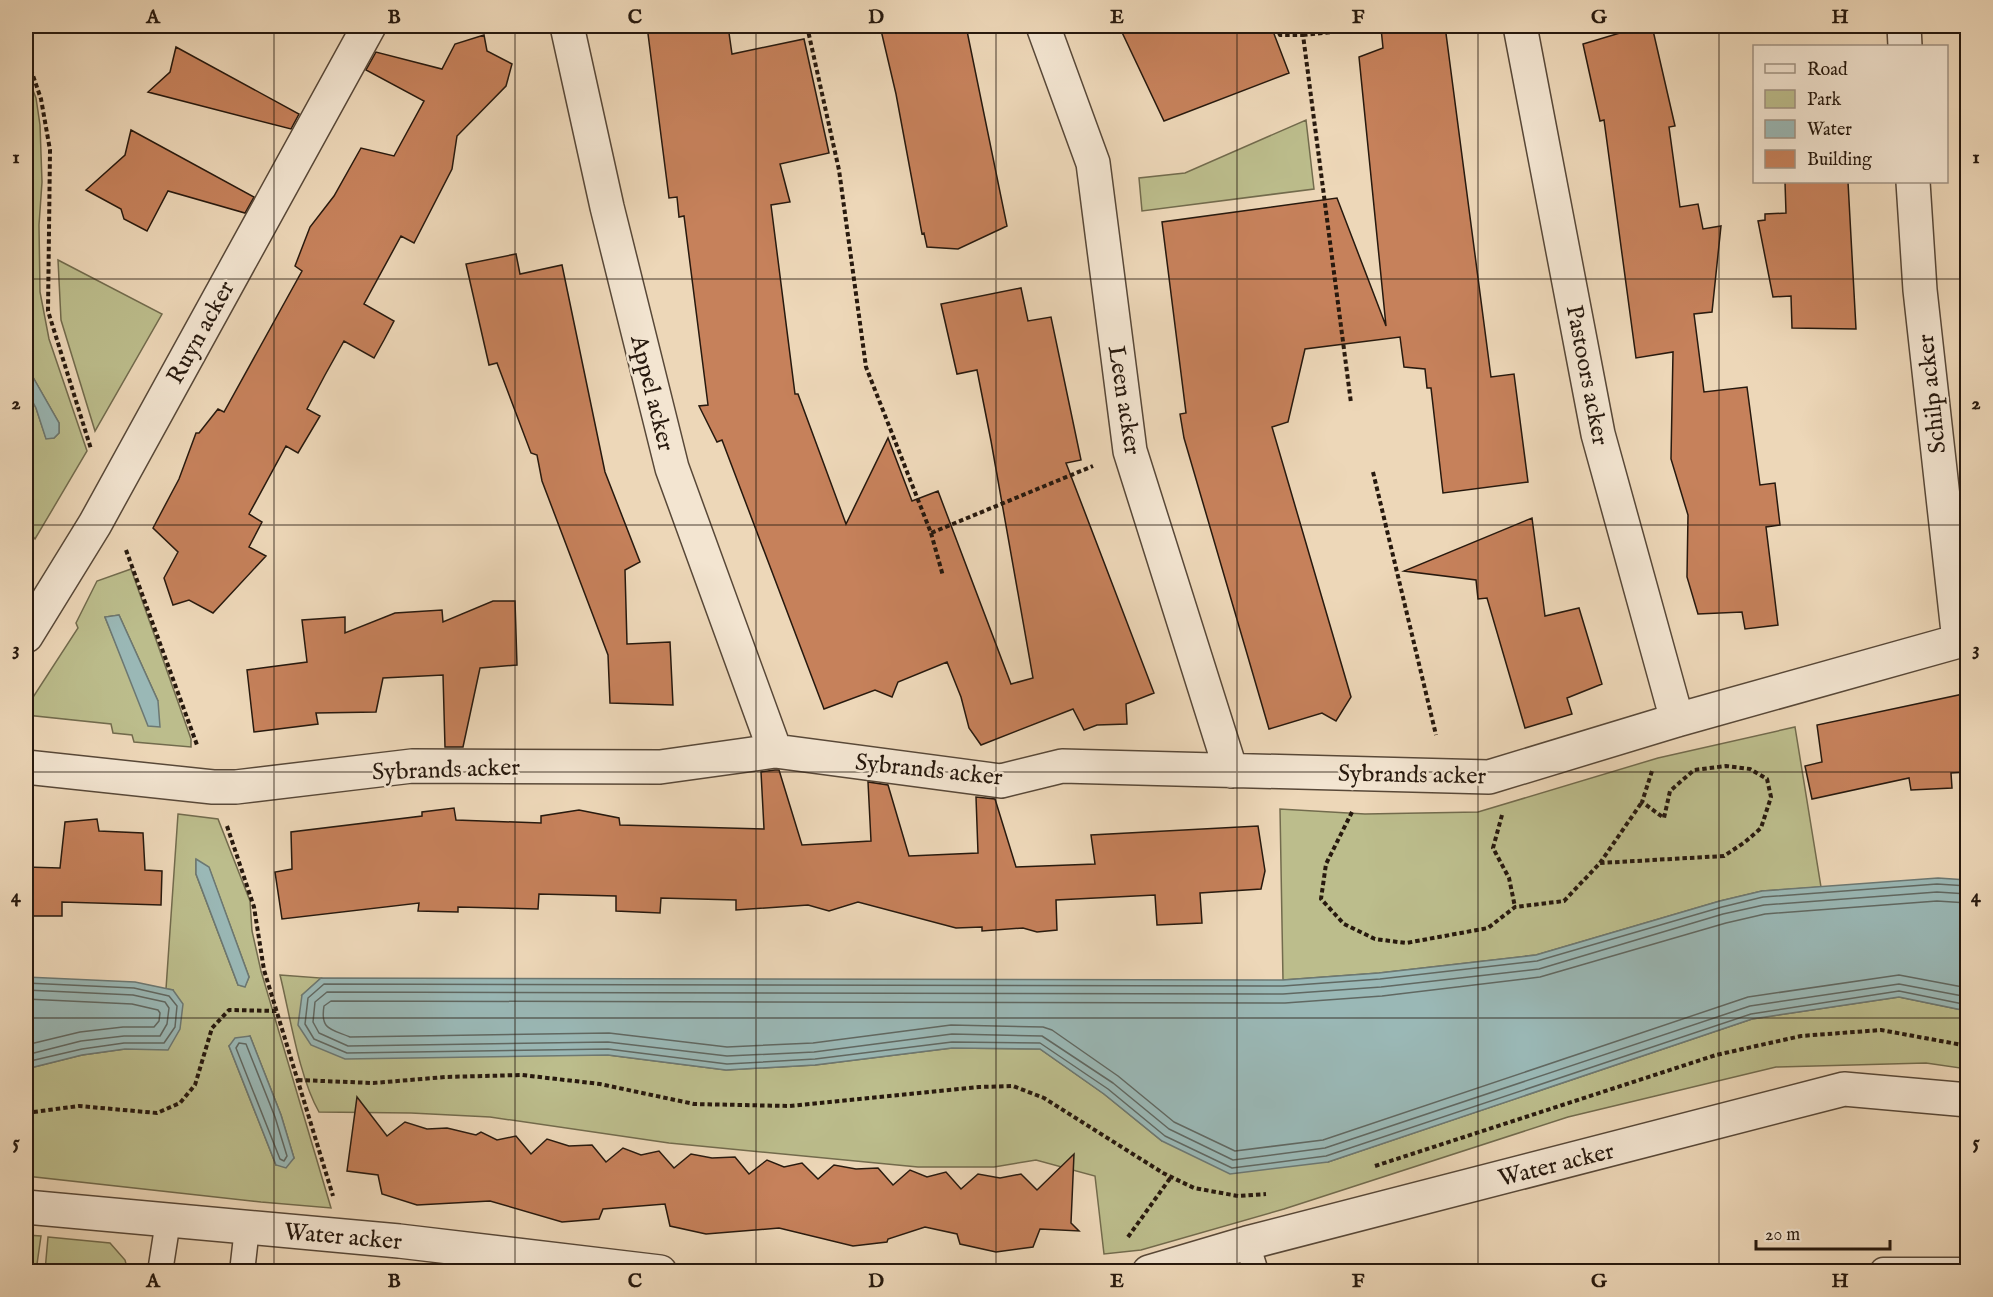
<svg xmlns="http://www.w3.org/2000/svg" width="1993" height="1297" font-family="'IM FELL English',serif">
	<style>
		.green { fill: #bcbd8c; stroke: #726b4d; stroke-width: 1.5; fill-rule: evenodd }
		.water { fill: #9ab8b6; stroke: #6c7873; stroke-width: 1.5 }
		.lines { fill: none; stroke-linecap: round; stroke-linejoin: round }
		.shore { stroke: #606862; stroke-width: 1.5 }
		.building { fill: #c6815b; stroke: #27190e; stroke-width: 1.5 }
		.service-casing { stroke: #584838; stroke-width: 27 }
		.minor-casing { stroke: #584838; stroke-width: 36 }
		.path { stroke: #27190e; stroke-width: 4; stroke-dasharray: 4.5 3; stroke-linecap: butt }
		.service { stroke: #f3e5d1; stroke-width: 24 }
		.minor { stroke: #f3e5d1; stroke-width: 33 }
		.grid { fill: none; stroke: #27190e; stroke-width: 1.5; stroke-opacity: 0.55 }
		.labels { text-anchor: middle; stroke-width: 5; stroke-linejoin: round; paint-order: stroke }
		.street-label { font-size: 24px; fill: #27190e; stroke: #f3e5d1 }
		.neatline { fill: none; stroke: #27190e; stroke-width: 2 }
		.grid-label { font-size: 20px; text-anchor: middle; font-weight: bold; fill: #27190e }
	</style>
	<rect width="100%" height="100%" fill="#edd7b8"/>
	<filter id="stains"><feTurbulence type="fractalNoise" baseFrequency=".00333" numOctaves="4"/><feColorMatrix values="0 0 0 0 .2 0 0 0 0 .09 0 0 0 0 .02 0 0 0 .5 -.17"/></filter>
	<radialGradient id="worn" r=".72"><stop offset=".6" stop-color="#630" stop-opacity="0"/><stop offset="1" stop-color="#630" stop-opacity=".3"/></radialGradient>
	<!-- green -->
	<path class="green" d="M26,73L36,98L40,125L42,182L39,225L40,292L49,339L87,451L35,539L26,528V389L36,408L46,438H54L59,433V423L26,365Z
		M1306,120L1314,189L1142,211L1139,178L1185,173Z
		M58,260L162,314L95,431L61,320Z
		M131,569L184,719L191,739V747L134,742L132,735L113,733L111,724L26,715V708L78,628L76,623L97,581ZM119,615L158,701L124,663L105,617Z
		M1795,727L1821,887L1762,891L1720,901L1536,955L1379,973L1283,980L1280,809L1365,814L1478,812L1658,758Z
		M178,814L218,819L250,901L252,931L261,971L331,1208L261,1202L26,1176V1069L82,1055L125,1049H168L173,990L166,989ZM196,860L209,868L249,977L245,986L238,985L196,874ZM250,1036L281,1115L294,1158L276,1165L229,1046Z
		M280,975L321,978L302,995L608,1055L726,1070L815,1065L952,1048L1040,1049L1104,1094L1162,1141L1328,1162L1752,1019L1899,997L1967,1011V1069L1926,1063L1776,1067L1568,1117L1284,1209L1141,1250L1104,1254L1095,1176L1036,1160L994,1167H918L669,1143L490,1117L411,1113L319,1112C299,1077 290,1015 280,975Z
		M26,1235L41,1236L36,1271L26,1270Z
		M48,1237L110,1243L125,1260L128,1271H45Z"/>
	<!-- water -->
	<path class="water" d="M26,365L59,423V433L54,438L46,439L36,408L26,389Z
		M119,615L158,701L160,727L148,726L105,617Z
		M196,859L209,867L249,977L245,987L238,985L196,874Z
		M1938,878L1967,880V1011L1899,997L1752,1019L1328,1162L1230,1174L1162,1141L1104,1094L1040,1049L952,1048L815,1065L726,1070L608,1055L345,1059L311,1045L298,1025L302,995L321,978L1283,980L1379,973L1536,955L1720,901L1762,891Z
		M26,977L135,982L173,990L183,1004L180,1029L168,1050L125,1049L82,1055L26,1069Z
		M250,1036L281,1115L294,1158L286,1168L276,1165L229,1046L235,1038Z"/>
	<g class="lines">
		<!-- shore -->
		<path class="shore" d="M1968,886L1937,884L1763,897L1722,907L1537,961L1380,979L1283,986L324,984L308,998L305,1024L314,1039L347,1053L608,1049L727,1064L815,1059L952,1042L1040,1043L1108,1089L1165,1136L1232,1168L1326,1156L1751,1014L1899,991L1968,1005
			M1968,894L1937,892L1764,905L1723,914L1539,969L1381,987L1283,994L327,992L315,1002L313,1022L319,1033L348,1046L608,1042L727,1056L814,1052L952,1034L1042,1036L1113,1083L1169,1129L1233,1160L1325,1148L1750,1006L1899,984L1968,997
			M1968,903L1937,901L1765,914L1726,923L1540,977L1382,996L1285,1003L331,1001L324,1006C320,1030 331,1029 350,1037L609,1033L727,1047L813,1043L951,1025L1043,1027L1052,1030L1118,1076L1174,1122L1235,1151L1323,1140L1748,997L1899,975L1968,988
			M26,983L134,988L169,996L177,1006L175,1027L164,1043H124L82,1049L26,1062
			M26,990L133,995L165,1002L169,1008L167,1024L160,1036H124L81,1041L26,1055
			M26,999L132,1004L158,1010L160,1013L159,1021L154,1027H123L80,1032L26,1045
			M239,1043L246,1044L275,1117L287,1156L284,1161L280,1159L236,1048Z"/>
	</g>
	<!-- building -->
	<path class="building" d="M647,26H728L732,54L804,39L829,153L780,164L790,202L771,205L795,394H798L846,524L888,438L912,501L938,491L1011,684L1033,678L991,441L977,370L957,374L941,304L1021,288L1028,321L1051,317L1081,460L1066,463L1154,693L1126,704L1127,724L1097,725L1084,730L1073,709L981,745L969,728L961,697L947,662L898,682L892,697L875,690L824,709L722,440L717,442L699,406L708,405L684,216L679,217L677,197L669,198Z
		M880,26H966L1007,226L958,249L927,247L924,233L922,234L896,94Z
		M1119,26H1271L1289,73L1164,121Z
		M1406,26H1445L1491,377L1514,374L1528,482L1443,493L1431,388H1427L1425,369L1404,367L1400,337L1305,349L1288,422L1272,427L1351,697L1336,721L1322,713L1269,729L1184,438L1180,414L1186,413L1162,222L1337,198L1386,326L1359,57L1383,48L1381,28Z
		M1618,26H1652L1675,126L1669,127L1680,207L1698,204L1703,229L1721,226L1712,312L1694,314L1704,392L1747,387L1760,485L1775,483L1780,525L1766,527L1778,625L1745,629L1742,612L1698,614L1687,577L1688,515L1671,459L1673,352L1636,358L1604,120L1600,121L1583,44L1620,33Z
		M484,35L487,51L512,64L506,86L457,136L452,169L414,243L401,236L364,304L394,321L384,340L374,358L344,341L325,375L307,409L320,416L298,453L286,446L249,514L262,522L249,547L266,556L213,613L189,600L173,605L164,578L178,552L153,528L179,479L196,433H199L218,409L224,412L302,271L295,266L310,227L334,196L361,148L394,156L424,101L366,70L376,52L442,69L455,44Z
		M176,47L299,114L291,129L148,92L170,72Z
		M131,130L254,197L245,213L168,191L147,231L124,219L121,209L86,190L125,155Z
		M1785,182H1848L1856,329L1792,328L1791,296L1773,297L1758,221L1765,220V214L1786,213Z
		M516,254L520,274L562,265L605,472L640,562L625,570L627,644L670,642L673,705L610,703L608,655L542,481L537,455L531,453L497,363L489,365L466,264Z
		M1532,518L1545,616L1579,608L1602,684L1567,698L1572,714L1525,728L1487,598L1478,599L1476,580L1404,571Z
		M493,601H515L517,665L480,668L463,747H445L443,675L383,678L376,712L316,713L318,724L254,732L247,670L307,662L302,620L345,617V633L395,613L442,610L443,622Z
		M1968,693V772L1951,773L1952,788L1911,790L1909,778L1812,799L1805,766L1822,762L1817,725Z
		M775,770H779L802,845L871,841L868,782L888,785L909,856L978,853L976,797L995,799L1016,867L1095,864L1091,835L1258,826L1265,871L1261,889L1200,893L1202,923L1157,925L1155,895L1056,900L1057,930L1037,932L1023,928L982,931V927L956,928L858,902L829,911L808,905L736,910V900L661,898L660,913L616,911V896L539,894L538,909L458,907V912L418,911L419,903L282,919L275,872L292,869L291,832L422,816V812L454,808L456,820L541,823V816L579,810L619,818L620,825L764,829L761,772Z
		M97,819L99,831L143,833L145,870L162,871L161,905L62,902V916H26V867L60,868L65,822Z
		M357,1097L387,1136L405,1122L427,1129L447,1128L476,1135L481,1132L497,1140L516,1136L531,1154L547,1139L569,1146L592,1145L606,1162L623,1148L641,1155L659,1151L674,1168L691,1154L712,1158L735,1157L749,1174L767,1160L784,1167L802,1163L818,1179L834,1165L856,1169L878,1168L893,1185L910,1170L927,1177L946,1172L961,1189L978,1174L1000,1178L1021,1174L1037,1190L1074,1154L1071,1223L1079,1231L1040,1229L1033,1247L996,1252L960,1244L957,1234L925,1227L888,1239L887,1242L853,1246L779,1228L706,1234L670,1226L665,1204L603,1209L599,1219L562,1222L490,1201L417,1205L382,1194L378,1175L347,1171Z"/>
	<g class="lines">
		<!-- service casing -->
		<g class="service-casing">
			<path id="service" d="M1247,1243L1256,1272
				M160,1272L168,1221
				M242,1272L247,1228
				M1883,1272V1270H1968"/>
		</g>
		<!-- minor casing -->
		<g class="minor-casing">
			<path id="minor" d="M567,26L607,207L672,468L775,751
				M1043,26L1093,163L1130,451L1231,771
				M1520,26L1598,434L1677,720
				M1904,26L1905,46
				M26,636L95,524L369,26
				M26,767L213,787H236L412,766L660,767L775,751L1001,781L1062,766L1489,777L1677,720L1959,641L1920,290L1913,182
				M26,1207L399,1241L660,1272
				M1149,1272L1247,1243L1844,1089L1968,1100"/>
		</g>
		<!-- path -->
		<path class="path" d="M807,26L839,170L866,367L931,533L1093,466
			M1276,26L1280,35H1303L1351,403
			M1303,35L1341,31L1356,26
			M26,55L41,99L50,150L48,311L91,449
			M1373,472L1436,735
			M931,533L943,576
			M126,550L197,745
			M1352,812L1326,864L1321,899L1344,924L1375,939L1406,943L1488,928L1515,907L1564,901L1600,863L1724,856L1745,842L1761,828L1771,797L1767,779L1750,769L1726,766L1694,770L1670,791L1664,818L1642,802L1652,771
			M1502,815L1493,848L1509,878L1515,907
			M227,826L254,907L264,970L333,1196
			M1600,863L1642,802
			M298,1080L373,1083L445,1077L522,1075L600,1084L694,1104L790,1106L979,1087L1013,1086L1044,1098L1163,1173L1194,1188L1238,1196L1266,1194
			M26,1113L79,1106L157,1113L180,1103L195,1085L212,1028L229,1010L277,1011
			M1375,1166L1716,1055L1801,1036L1881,1030L1968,1046
			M1128,1237L1171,1177"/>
		<!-- service -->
		<use href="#service" class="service"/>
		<!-- minor -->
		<use href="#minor" class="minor"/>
	</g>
	<!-- grid -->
	<path class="grid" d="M274,26V1272M515,26V1272M756,26V1272M996,26V1272M1237,26V1272M1478,26V1272M1719,26V1272M26,279H1968M26,525H1968M26,772H1968M26,1018H1968"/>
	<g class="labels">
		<!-- street labels -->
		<g class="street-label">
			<text transform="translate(200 332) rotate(-61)" y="8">Ruyn acker</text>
			<text transform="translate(1588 375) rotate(79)" y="8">Pastoors acker</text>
			<text transform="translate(653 393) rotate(76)" y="8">Appel acker</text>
			<text transform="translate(1931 394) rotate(-96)" y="8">Schilp acker</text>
			<text transform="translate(1125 400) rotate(81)" y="8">Leen acker</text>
			<text transform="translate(446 769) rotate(-2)" y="8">Sybrands acker</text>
			<text transform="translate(929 769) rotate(6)" y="8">Sybrands acker</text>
			<text transform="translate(1412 774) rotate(1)" y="8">Sybrands acker</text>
			<text transform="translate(1556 1164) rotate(-14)" y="8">Water acker</text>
			<text transform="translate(343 1236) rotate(5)" y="8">Water acker</text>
		</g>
	</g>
	<!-- margin -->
	<rect width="1993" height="1297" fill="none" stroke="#edd7b8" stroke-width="66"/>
	<!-- legend -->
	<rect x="1753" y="45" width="195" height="138" fill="#f3e5d1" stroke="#a19383" stroke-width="1.5"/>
	<rect x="1765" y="64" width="30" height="9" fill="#f3e5d1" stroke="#a19383" stroke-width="1.5"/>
	<text x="1807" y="75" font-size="18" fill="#27190e">Road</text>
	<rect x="1765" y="90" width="30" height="18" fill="#bcbd8c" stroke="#a19383" stroke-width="1.5"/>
	<text x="1807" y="105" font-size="18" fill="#27190e">Park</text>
	<rect x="1765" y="120" width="30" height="18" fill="#9ab8b6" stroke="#a19383" stroke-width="1.5"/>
	<text x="1807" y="135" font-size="18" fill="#27190e">Water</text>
	<rect x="1765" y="150" width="30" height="18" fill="#c6815b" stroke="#a19383" stroke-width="1.5"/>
	<text x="1807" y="165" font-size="18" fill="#27190e">Building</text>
	<!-- scale -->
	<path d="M1756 1240v9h134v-9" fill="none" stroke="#27190e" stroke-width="3"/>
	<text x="1765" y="1240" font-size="18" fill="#27190e" stroke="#f3e5d1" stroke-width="4.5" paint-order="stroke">20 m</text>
	<rect x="33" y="33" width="1927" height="1231" class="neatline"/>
	<g class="grid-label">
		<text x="153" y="23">A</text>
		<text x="394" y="23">B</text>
		<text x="635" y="23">C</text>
		<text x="876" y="23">D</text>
		<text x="1117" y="23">E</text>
		<text x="1358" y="23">F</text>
		<text x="1599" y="23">G</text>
		<text x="1840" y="23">H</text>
		<text x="16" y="163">1</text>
		<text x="1976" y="163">1</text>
		<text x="16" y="409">2</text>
		<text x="1976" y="409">2</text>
		<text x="16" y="655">3</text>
		<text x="1976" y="655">3</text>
		<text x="16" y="902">4</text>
		<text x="1976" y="902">4</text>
		<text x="16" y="1148">5</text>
		<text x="1976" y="1148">5</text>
		<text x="153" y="1287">A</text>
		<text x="394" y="1287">B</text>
		<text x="635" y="1287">C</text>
		<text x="876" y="1287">D</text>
		<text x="1117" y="1287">E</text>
		<text x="1358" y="1287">F</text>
		<text x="1599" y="1287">G</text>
		<text x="1840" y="1287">H</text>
	</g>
	<rect width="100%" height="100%" filter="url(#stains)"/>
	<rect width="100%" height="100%" fill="url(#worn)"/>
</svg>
